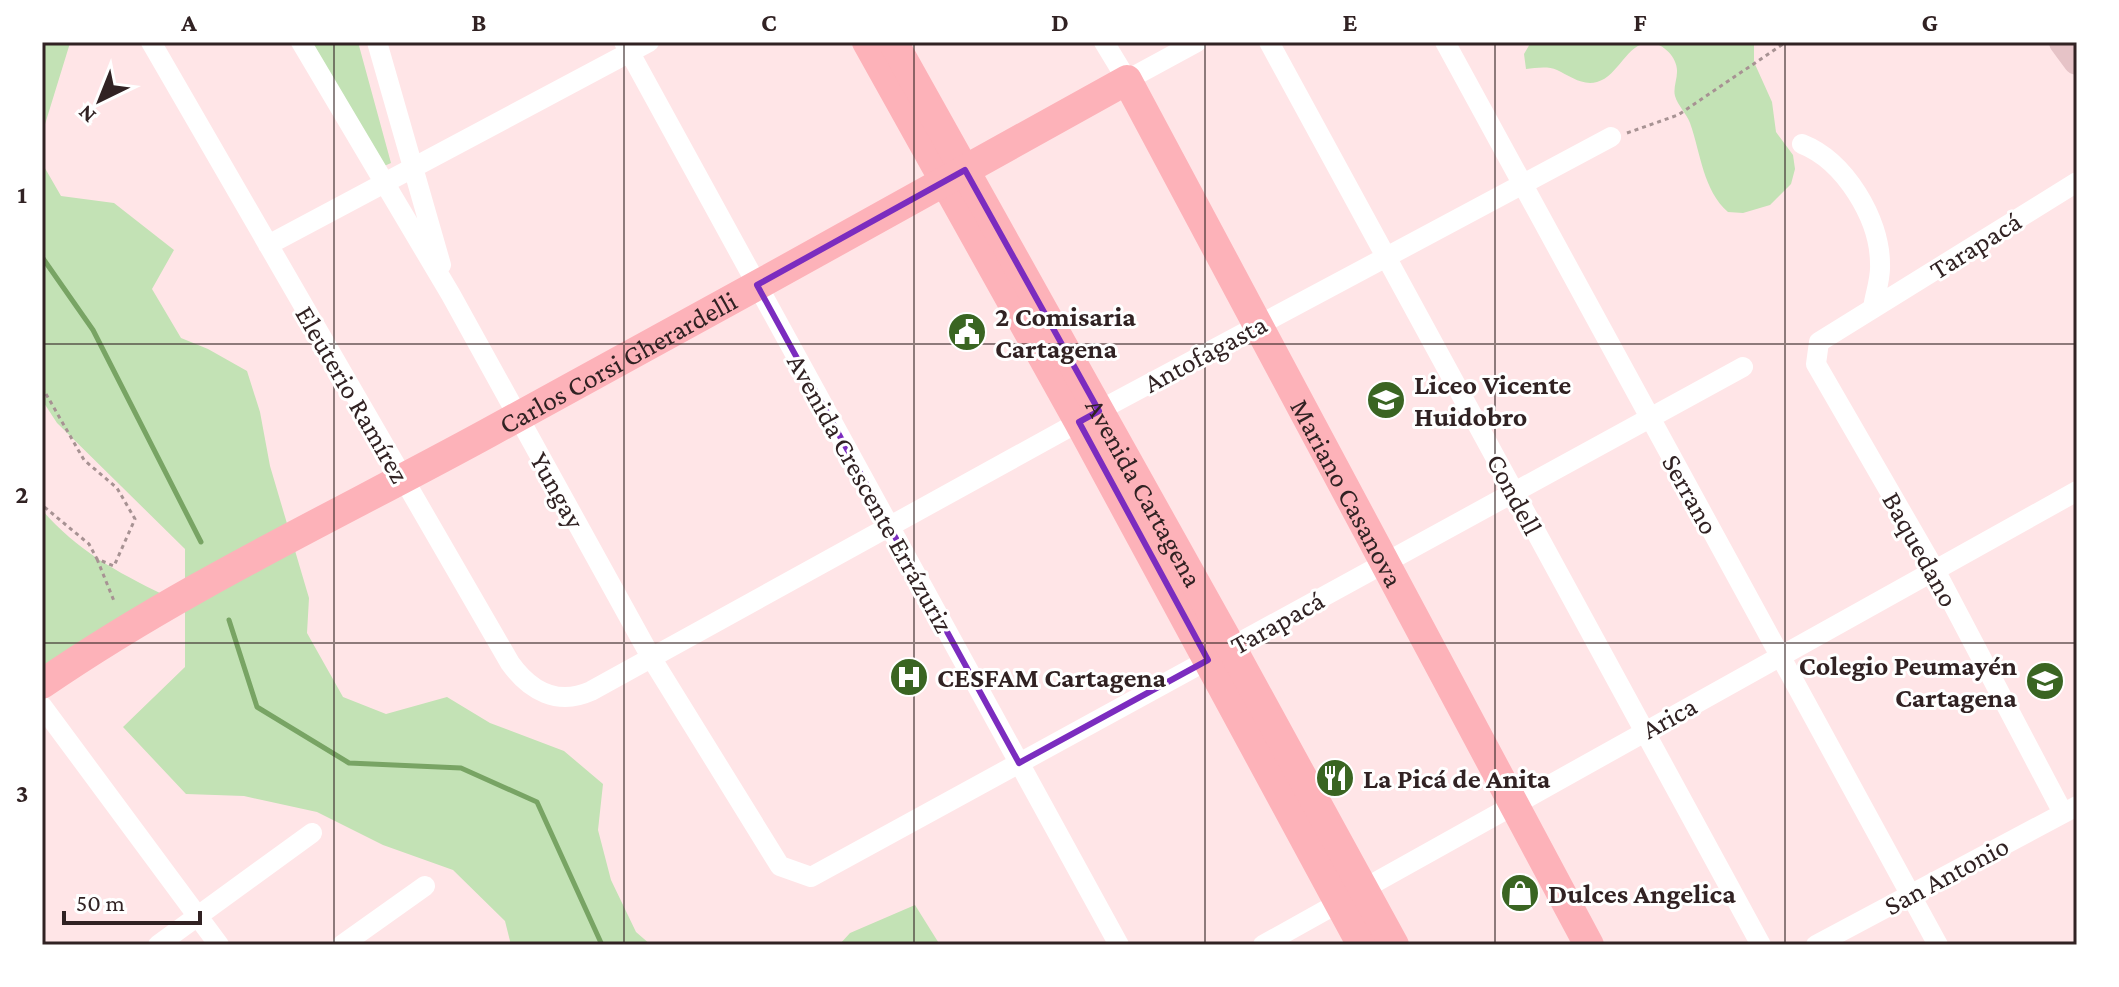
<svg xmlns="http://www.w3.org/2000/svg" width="2119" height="987" font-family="'Crimson Pro',serif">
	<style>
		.green { fill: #c3e2b5 }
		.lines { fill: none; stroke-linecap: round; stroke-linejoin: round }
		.stream { stroke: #78a464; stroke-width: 5 }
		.path { stroke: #a79293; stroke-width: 3; stroke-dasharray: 4 4; stroke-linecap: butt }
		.street { stroke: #fff; stroke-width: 20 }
		.secondary { stroke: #e6c3c7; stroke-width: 28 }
		.primary { stroke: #fdb2b9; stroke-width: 30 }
		.marked { fill: none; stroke: #7b2cbf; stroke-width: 6; stroke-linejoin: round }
		.grid { fill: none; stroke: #312223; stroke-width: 2; stroke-opacity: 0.55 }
		.labels { text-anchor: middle; stroke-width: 6; stroke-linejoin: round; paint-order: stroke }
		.street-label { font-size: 28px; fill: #312223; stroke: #fff }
		.poi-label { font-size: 28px; font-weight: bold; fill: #312223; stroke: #fff; text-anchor: start }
		.neatline { fill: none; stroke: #312223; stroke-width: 3 }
		.grid-label { font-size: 26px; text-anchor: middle; font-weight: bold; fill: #312223 }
	</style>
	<rect width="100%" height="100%" fill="#ffe5e7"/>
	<!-- green -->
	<path class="green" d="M42,42L70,43L42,134Z
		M310,42H358L391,163L382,167Z
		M1531,42H1754V62L1772,102L1776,132L1793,155L1795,169L1791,184L1770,205L1743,213L1728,212C1703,190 1701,154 1690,123C1687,114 1678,106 1675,96C1673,88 1677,80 1677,72C1678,59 1664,43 1650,43C1627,42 1619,76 1597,82C1582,86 1570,76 1557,70C1548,66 1536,68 1526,69L1524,54Z
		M42,163L61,196L114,203L174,250L152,289L181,338L208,349L247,371L260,412L270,466L309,598L307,633L343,697L386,714L447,697L490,723L564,751L603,784L598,830L611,880L636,932L651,945H511L505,921L453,870L383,845L317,812L244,796L186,794L123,727L185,667V549L57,423L42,400Z
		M42,510C78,551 115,571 164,595L42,671Z
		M915,905L940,945H839L850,933Z"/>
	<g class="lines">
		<!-- stream -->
		<path class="stream" d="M42,257L93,330L201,542
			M229,620L257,707L349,763L461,768L537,802L602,945"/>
		<!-- path -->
		<path class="path" d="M1627,133L1678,115L1786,42
			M42,387L84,460L117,488L135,519L114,566L97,559L89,544L42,505
			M97,559L114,601"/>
		<!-- street -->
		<path class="street" d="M151,42L510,663C530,691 558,706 591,691L1115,402L1611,137
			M301,42L451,295L652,659L780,866L811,877L1743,367
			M377,42L441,265
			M624,42L1119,945
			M1104,42L1127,80L1197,42
			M1269,42L1761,945
			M1445,42L1938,945
			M1802,144C1845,161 1880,219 1880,264C1881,279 1875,293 1873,308
			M268,245L649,42
			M42,706L219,945
			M2063,813L1935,570L1816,364L1819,342L2077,182
			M158,945L312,833
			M342,945L425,886
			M1263,945L2077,491
			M1816,945L2077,806"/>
		<!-- secondary -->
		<path class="secondary" d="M2063,42L2077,61"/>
		<!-- primary -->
		<g class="primary">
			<path d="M867,42L1079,422L1362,945"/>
			<path id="s1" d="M893,42L1231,647L1394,945"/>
			<path id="s2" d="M42,684C183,587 338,515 488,433C702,317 914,198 1127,80L1589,945"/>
		</g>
	</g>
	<!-- marked area -->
	<path class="marked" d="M965,170L1099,411L1079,422L1208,660L1019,763L757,285Z"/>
	<!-- grid -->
	<path class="grid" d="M334,42V945M624,42V945M914,42V945M1205,42V945M1495,42V945M1785,42V945M42,344H2077M42,643H2077"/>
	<!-- icons -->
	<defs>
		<g id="civic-disc" transform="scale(2)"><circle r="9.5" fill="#3a6522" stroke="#fff"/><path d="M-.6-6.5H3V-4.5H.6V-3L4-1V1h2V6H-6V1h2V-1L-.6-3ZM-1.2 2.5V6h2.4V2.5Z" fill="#fff"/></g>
		<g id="school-disc" transform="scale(2)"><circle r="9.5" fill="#3a6522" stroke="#fff"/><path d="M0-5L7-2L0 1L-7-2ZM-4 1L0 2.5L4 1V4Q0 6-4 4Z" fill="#fff"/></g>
		<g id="hospital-disc" transform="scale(2)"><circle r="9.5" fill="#3a6522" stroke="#fff"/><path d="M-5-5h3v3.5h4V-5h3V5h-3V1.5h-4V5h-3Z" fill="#fff"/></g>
		<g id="restaurant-disc" transform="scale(2)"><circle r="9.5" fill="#3a6522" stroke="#fff"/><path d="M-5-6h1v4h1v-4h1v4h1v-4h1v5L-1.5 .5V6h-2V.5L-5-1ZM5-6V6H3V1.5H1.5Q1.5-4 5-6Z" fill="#fff"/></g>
		<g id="shop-disc" transform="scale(2)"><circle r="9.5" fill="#3a6522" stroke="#fff"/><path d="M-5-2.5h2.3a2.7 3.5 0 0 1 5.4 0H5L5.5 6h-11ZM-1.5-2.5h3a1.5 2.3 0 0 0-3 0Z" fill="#fff"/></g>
	</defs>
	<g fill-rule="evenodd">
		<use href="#civic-disc" x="967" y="332"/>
		<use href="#school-disc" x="1386" y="400"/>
		<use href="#hospital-disc" x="909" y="677"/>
		<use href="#school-disc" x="2045" y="681"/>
		<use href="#restaurant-disc" x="1335" y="778"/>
		<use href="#shop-disc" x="1520" y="893"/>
	</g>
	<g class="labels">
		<!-- street labels -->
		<g class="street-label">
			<text transform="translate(1975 245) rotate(-32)" y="10">Tarapacá</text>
			<text transform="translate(1205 353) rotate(-28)" y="10">Antofagasta</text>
			<text dy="10" stroke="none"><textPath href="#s2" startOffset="660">Carlos Corsi Gherardelli</textPath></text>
			<text transform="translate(353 394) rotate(60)" y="10">Eleuterio Ramírez</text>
			<text transform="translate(558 490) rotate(61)" y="10">Yungay</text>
			<text transform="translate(871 493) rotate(61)" y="10">Avenida Crescente Errázuriz</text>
			<text dy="10" stroke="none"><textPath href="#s1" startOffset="516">Avenida Cartagena</textPath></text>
			<text dy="10" stroke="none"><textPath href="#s2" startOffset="1710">Mariano Casanova</textPath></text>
			<text transform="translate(1515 494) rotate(62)" y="10">Condell</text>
			<text transform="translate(1691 494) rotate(61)" y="10">Serrano</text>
			<text transform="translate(1921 549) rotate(61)" y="10">Baquedano</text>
			<text transform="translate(1277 622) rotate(-29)" y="10">Tarapacá</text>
			<text transform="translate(1669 717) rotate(-29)" y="10">Arica</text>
			<text transform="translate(1946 875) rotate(-28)" y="10">San Antonio</text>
		</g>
		<!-- poi labels -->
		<g class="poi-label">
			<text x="995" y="326">2 Comisaria<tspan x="995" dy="32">Cartagena</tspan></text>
			<text x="1414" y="394">Liceo Vicente<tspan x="1414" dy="32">Huidobro</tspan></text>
			<text x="2017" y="675" text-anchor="end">Colegio Peumayén<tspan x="2017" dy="32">Cartagena</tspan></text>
			<text x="937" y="687">CESFAM Cartagena</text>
			<text x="1363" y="788">La Picá de Anita</text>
			<text x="1548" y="903">Dulces Angelica</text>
		</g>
	</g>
	<!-- border -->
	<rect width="2119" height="987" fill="none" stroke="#ffffff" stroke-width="88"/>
	<!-- north arrow -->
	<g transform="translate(100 100) rotate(223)" stroke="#ffffff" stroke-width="6" paint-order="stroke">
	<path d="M0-6L14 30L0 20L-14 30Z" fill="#312223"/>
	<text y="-12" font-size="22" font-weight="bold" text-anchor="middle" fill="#312223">N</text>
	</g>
	<!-- scale -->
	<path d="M64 911v12h136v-12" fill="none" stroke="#312223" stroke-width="4"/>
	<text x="76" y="911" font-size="24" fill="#312223" stroke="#ffffff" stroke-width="6" paint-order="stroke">50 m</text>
	<rect x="44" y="44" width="2031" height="899" class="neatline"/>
	<g class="grid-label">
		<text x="189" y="31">A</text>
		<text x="479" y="31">B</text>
		<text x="769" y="31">C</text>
		<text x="1060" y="31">D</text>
		<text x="1350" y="31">E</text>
		<text x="1640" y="31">F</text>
		<text x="1930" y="31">G</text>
		<text x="22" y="203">1</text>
		<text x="22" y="503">2</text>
		<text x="22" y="802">3</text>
	</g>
</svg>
